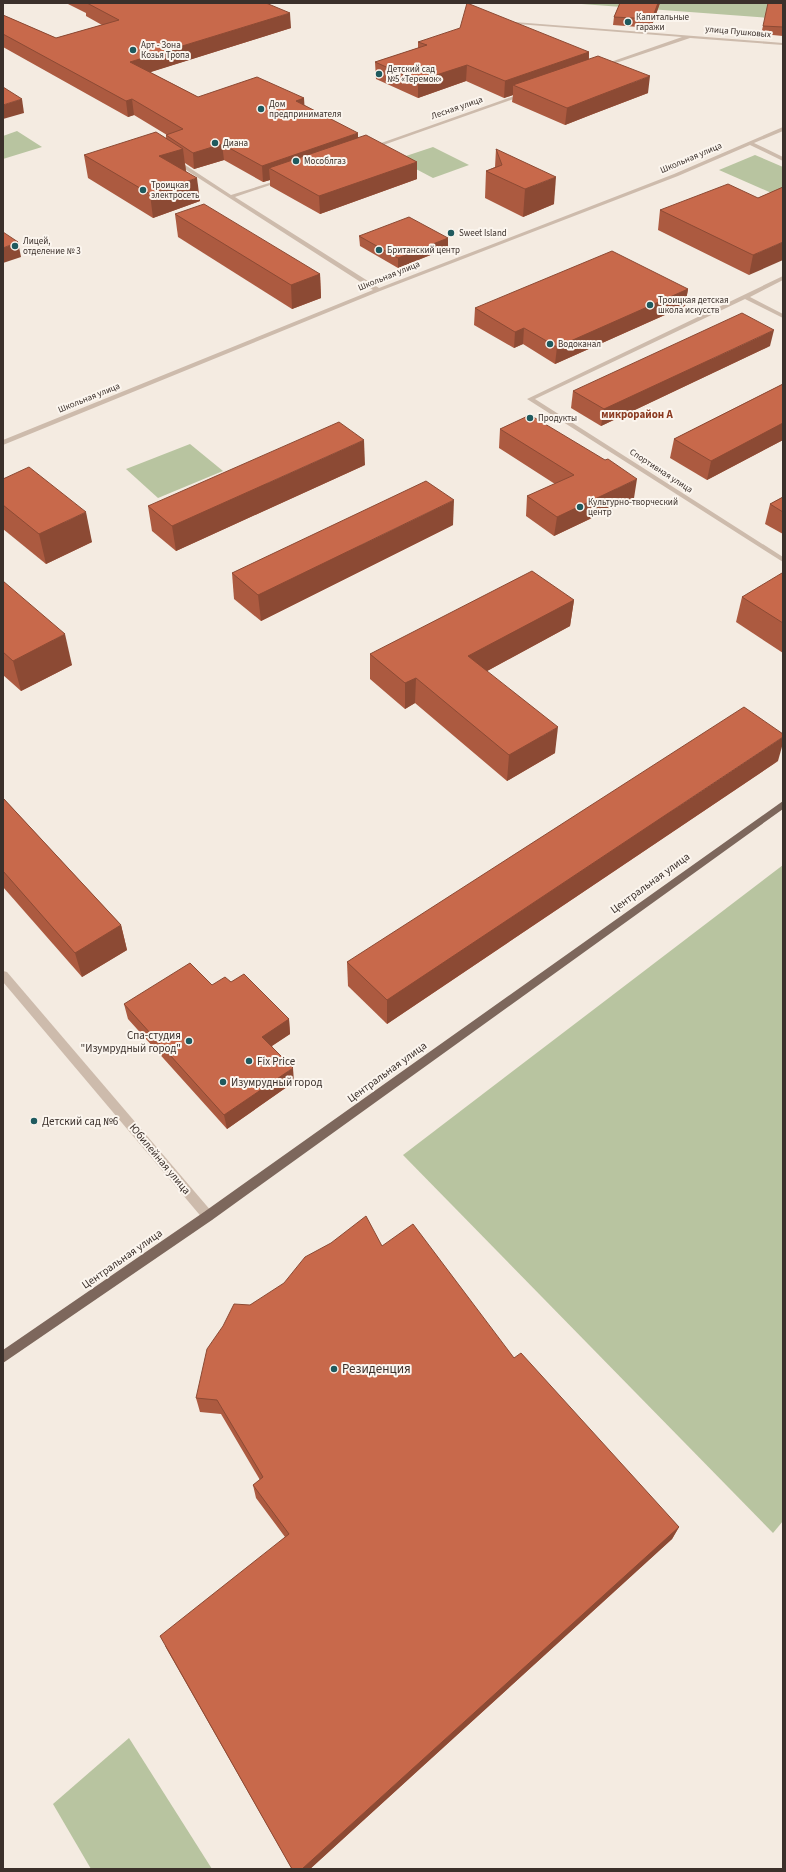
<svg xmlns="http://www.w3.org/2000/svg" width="786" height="1872" font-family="'Source Sans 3',sans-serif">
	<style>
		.green { fill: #b8c4a0 }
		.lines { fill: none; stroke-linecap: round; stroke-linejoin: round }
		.minor { fill: #cdbbac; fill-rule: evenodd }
		.major { fill: #7d675c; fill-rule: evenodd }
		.wall { fill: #ac5a40 }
		.shaded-wall { fill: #8c4a34 }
		.building { fill: #c8694b; stroke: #8c4a34 }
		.poi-dot { fill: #1f5a5e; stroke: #fbf5ee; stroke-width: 1.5 }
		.labels { text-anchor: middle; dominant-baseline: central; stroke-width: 4; stroke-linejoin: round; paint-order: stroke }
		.far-poi-label { font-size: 9px; fill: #3b302b; stroke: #fbf5ee; text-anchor: start }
		.far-street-label { font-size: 9px; fill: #3b302b; stroke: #fbf5ee }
		.far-quarter-label { font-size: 11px; font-weight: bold; fill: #8c3b22; stroke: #fbf5ee }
		.street-label { font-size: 11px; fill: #3b302b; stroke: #fbf5ee }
		.poi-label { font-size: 11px; fill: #3b302b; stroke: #fbf5ee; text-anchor: start }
		.near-poi-label { font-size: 13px; fill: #3b302b; stroke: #fbf5ee; text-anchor: start }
	</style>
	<rect width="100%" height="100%" fill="#f4ebe1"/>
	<g class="green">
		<path d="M568,3H783V19Z"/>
		<path d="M17,131L42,147L3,159V136Z"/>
		<path d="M433,147L469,165L433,178L397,159Z"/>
		<path d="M755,155L783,167V192L776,195L719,170Z"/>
		<path d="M190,444L223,471L158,498L126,469Z"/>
		<path d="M783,865V1521L773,1533L403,1155Z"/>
		<path d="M129,1738L212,1869H91L53,1804Z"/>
	</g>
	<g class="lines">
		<g class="minor">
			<path d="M502,21L783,43V45L690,38L604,67L602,65L682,37L504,23Z"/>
			<path d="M523,93L528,94L372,149L367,148Z"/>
			<path d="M783,127V131L754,143L783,157V161L750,145L678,176L380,291L3,445V440L373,290L172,161V159H176L231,195L285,178V180L235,197L379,288L674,174Z"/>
			<path d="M783,276V280L750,297L783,314V318L745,299L535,399L783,557V562L527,399Z"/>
			<path d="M3,971L7,972L212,1212L214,1216L212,1220L208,1221L204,1220L3,982Z"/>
		</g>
		<path class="major" d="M783,801V809L212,1220L3,1363V1350L204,1212Z"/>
	</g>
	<g class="wall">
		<path d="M66,3H266L291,28L150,72L198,97L304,98V105L358,138L417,162V179L320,214L270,186V180L263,182L224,160L194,169L185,163L186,171L200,201L153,218L88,178L84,155L166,138V135H167L134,115L128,117L3,47V15L56,38L102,25L86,16V13Z"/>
		<path d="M620,3H660L651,28L613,25L614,17Z"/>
		<path d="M783,3V36L761,34L763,26Z"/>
		<path d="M418,42L589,52V59L648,93L593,114L565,125L512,102L513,95L504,98L466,81L418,98L376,79L375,62L418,48Z"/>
		<path d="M496,149L554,204L523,217L485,198L486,171L495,167Z"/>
		<path d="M783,187L749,275L658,230L660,210L758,198Z"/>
		<path d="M175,214L320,274L321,298L292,309L178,237Z"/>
		<path d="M359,236L448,238V248L398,268L360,246Z"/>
		<path d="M688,289L685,306L555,364L523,344L514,348L474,325L475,308Z"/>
		<path d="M770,346L601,426L571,408L573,391Z"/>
		<path d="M783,384V440L707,480L670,458L674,439Z"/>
		<path d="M500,429L634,498L554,536L526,516L527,496L555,484L499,448Z"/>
		<path d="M365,465L176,551L152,531L148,506Z"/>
		<path d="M3,479L92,542L46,564L3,529Z"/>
		<path d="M783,497V534L765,524L770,504Z"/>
		<path d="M453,525L261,621L234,599L232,573Z"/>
		<path d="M783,574V653L736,622L742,597Z"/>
		<path d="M3,581L72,665L21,691L3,675Z"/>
		<path d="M574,600L570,626L487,671L555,753L507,781L415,703L405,709L370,679V654Z"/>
		<path d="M778,761L387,1024L348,986L347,962Z"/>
		<path d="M3,798L121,925L127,950L82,977L3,887Z"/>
		<path d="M231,982L289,1019L290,1034L272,1046L294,1082L227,1129L128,1019L124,1004Z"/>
		<path d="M382,1246L514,1358L679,1527L672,1539L310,1869H292L165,1646L285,1537L256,1498L253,1485L260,1480L221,1414L200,1412L196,1398L250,1305Z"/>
	</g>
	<g class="shaded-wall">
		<path d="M658,3H660L651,28L652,19Z"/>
		<path d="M290,13L291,28L132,78L130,62Z"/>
		<path d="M589,52L588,68L513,85V95L504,98L505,81Z"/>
		<path d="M467,65L466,81L418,98V81Z"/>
		<path d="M650,76L648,93L593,114L565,125L567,108Z"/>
		<path d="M304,98L305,114L296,101Z"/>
		<path d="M22,99L24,113L3,119V105Z"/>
		<path d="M132,99L134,115L128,117L126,101Z"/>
		<path d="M358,133V149L269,168L270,180L263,182L262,166Z"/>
		<path d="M222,144L224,160L194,169L193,153Z"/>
		<path d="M183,149L186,172L159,156Z"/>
		<path d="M417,162V179L320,214L319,196Z"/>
		<path d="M556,177L554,204L523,217L525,189Z"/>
		<path d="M197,178L200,201L153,218L150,194Z"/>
		<path d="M448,238V248L398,268V258Z"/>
		<path d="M18,242L21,257L3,263V248Z"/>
		<path d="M783,242V260L749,275L753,255Z"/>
		<path d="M320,274L321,298L292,309L291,285Z"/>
		<path d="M688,289L685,306L555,364L557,347Z"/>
		<path d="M524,328L523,344L514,348L515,332Z"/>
		<path d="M774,330L770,346L601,426L604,409Z"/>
		<path d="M783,423V440L707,480L711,461Z"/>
		<path d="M364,440L365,465L176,551L172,526Z"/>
		<path d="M637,479L634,498L554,536L557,517Z"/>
		<path d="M454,500L453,525L261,621L258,595Z"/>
		<path d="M86,512L92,542L46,564L39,534Z"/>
		<path d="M574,600L570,626L467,682L468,656Z"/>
		<path d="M65,634L72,665L21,691L13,661Z"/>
		<path d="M416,678L415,703L405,709V683Z"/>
		<path d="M558,727L555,753L507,781L509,755Z"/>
		<path d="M783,737V743L778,761L387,1024V1000Z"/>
		<path d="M121,925L127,950L82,977L75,953Z"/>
		<path d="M289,1019L290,1034L264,1051L262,1037Z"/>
		<path d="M293,1068L294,1082L227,1129L224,1115Z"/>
		<path d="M679,1527L672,1539L310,1869H302Z"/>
	</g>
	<g class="building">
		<path d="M87,3H266L290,13L130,62L198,97L257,77L304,98L296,101L358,133L262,166L222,144L193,153L166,135L183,129L132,99L126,101L3,34V15L56,38L119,20Z"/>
		<path d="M467,3L589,52L505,81L467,65L418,81L375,62L427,45L418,42L460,28Z"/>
		<path d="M620,3H658L652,19L614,17Z"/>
		<path d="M768,3H783V27L763,26Z"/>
		<path d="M598,56L650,76L595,97L567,108L513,85Z"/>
		<path d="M3,87L22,99L3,105Z"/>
		<path d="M156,132L183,149L159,156L197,178L150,194L84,155Z"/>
		<path d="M366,135L417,162L319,196L269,168Z"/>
		<path d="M496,149L556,177L525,189L486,171L502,165Z"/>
		<path d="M728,184L758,198L783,187V242L753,255L660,210Z"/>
		<path d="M204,204L320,274L291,285L175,214Z"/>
		<path d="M409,217L448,238L398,258L359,236Z"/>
		<path d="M3,232L18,242L3,248Z"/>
		<path d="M612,251L688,289L557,347L524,328L515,332L475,308Z"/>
		<path d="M742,313L774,330L604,409L573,391Z"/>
		<path d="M783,384V423L711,461L674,439Z"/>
		<path d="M530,415L605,460L608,459L637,479L557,517L527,496L574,475L500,429Z"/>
		<path d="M339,422L364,440L172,526L148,506Z"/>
		<path d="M29,467L86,512L39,534L3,505V479Z"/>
		<path d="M426,481L454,500L258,595L232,573Z"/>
		<path d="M783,497V512L770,504Z"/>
		<path d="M532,571L574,600L468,656L558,727L509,755L416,678L405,683L370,654Z"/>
		<path d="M782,573L783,574V623L742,597Z"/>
		<path d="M3,581L65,634L13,661L3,652Z"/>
		<path d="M744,707L783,734V737L387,1000L347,962Z"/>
		<path d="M3,798L121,925L75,953L3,871Z"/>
		<path d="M190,963L212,985L225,977L231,982L244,974L289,1019L262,1037L293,1068L224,1115L124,1004Z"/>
		<path d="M366,1216L382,1246L413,1224L514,1358L521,1353L679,1527L302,1869H292L160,1636L289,1534L253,1485L263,1477L217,1400L196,1398L207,1349L223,1326L234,1304L250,1305L284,1283L305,1257L331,1243Z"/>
	</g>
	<g class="poi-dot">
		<circle cx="628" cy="22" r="4"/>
		<circle cx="133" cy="50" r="4"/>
		<circle cx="379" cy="74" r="4"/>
		<circle cx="261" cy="109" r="4"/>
		<circle cx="215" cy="143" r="4"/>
		<circle cx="296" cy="161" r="4"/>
		<circle cx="143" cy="190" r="4"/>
		<circle cx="451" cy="233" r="4"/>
		<circle cx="15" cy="246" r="4"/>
		<circle cx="379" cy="250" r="4"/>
		<circle cx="650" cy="305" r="4"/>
		<circle cx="550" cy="344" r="4"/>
		<circle cx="530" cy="418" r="4"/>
		<circle cx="580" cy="507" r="4"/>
		<circle cx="189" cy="1041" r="4"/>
		<circle cx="249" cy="1061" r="4"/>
		<circle cx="223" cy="1082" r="4"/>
		<circle cx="34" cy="1121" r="4"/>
		<circle cx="334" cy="1369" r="4"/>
	</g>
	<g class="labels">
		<g class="far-poi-label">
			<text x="636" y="17">Капитальные<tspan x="636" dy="10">гаражи</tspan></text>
			<text x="141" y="45">Арт - Зона<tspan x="141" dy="10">Козья Тропа</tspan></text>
			<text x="387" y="69">Детский сад<tspan x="387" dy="10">№5 «Теремок»</tspan></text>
			<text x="269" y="104">Дом<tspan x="269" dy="10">предпринимателя</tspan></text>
			<text x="223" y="143">Диана</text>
			<text x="304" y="161">Мособлгаз</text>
			<text x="151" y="185">Троицкая<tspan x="151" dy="10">электросеть</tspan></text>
			<text x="459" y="233">Sweet Island</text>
			<text x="23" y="241">Лицей,<tspan x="23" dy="10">отделение № 3</tspan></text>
			<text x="387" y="250">Британский центр</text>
			<text x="658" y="300">Троицкая детская<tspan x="658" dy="10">школа искусств</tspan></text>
			<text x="558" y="344">Водоканал</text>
			<text x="538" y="418">Продукты</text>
			<text x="588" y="502">Культурно-творческий<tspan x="588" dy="10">центр</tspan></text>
		</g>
		<g class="far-street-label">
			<text transform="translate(738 32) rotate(5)">улица Пушковых</text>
			<text transform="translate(457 108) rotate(-19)">Лесная улица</text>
			<text transform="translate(691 158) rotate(-23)">Школьная улица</text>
			<text transform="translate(389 276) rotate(-22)">Школьная улица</text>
			<text transform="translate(89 398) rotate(-22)">Школьная улица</text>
			<text transform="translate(661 471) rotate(33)">Спортивная улица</text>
		</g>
		<g class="far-quarter-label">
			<text x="637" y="414">микрорайон А</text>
		</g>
		<g class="street-label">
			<text transform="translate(650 883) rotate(-36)">Центральная улица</text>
			<text transform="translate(387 1072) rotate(-36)">Центральная улица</text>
			<text transform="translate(160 1159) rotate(50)">Юбилейная улица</text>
			<text transform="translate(122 1259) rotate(-35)">Центральная улица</text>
		</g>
		<g class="poi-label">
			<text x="181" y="1035" text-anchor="end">Спа-студия<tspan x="181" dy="13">"Изумрудный город"</tspan></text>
			<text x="257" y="1061">Fix Price</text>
			<text x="231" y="1082">Изумрудный город</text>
			<text x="42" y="1121">Детский сад №6</text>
		</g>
		<g class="near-poi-label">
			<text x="342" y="1369">Резиденция</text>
		</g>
	</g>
	<rect width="786" height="1872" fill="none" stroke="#3b302b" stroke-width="8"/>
</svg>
